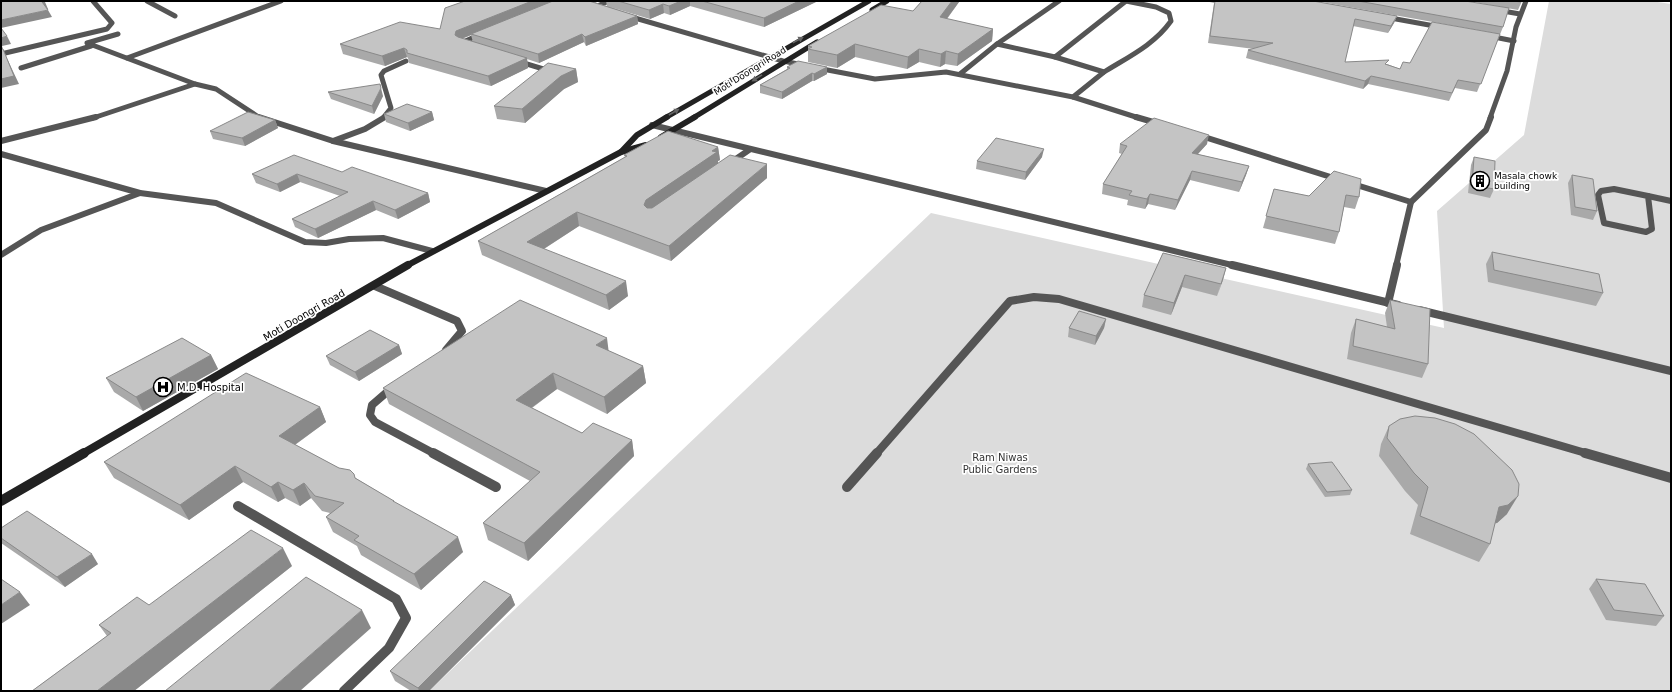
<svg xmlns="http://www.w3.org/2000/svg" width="1672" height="692" font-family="'DejaVu Sans',sans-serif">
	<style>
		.green { fill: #dcdcdc }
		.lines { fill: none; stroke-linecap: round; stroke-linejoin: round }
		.lane-far2 { stroke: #555; stroke-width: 6 }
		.lane-far1 { stroke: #555; stroke-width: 8 }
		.lane { stroke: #555; stroke-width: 10 }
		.street-far2 { stroke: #555; stroke-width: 5 }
		.street-far1 { stroke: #555; stroke-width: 6 }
		.street { stroke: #555; stroke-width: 8 }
		.secondary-far3 { stroke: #222; stroke-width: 5 }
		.secondary-far2 { stroke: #222; stroke-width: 6 }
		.secondary-far1 { stroke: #222; stroke-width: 8 }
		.secondary { stroke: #222; stroke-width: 10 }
		.wall { fill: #a9a9a9; fill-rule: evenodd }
		.shaded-wall { fill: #898989 }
		.building { fill: #c4c4c4; stroke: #898989 }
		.oneway { fill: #646464 }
		.labels { text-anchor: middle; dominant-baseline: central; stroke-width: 3.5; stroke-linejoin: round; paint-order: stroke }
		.far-street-label { font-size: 9px; fill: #000; stroke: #fff }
		.far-poi-label { font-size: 9px; fill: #000; stroke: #fff; text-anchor: start }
		.street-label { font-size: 10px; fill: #000; stroke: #fff }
		.poi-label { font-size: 10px; fill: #000; stroke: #fff; text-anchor: start }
		.park-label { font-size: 10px; fill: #333; stroke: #fff }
	</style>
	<rect width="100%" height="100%" fill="#fff"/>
	<path class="green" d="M1549,1H1651L1671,4V691H429L931,213L1444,328L1437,211L1524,135Z"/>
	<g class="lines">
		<g class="lane-far2">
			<path d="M730,163L749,150"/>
			<path d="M1614,189L1648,196L1652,229L1646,232L1604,223L1598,195L1601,191Z"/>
			<path d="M1648,196L1671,201"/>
		</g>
		<g class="lane-far1">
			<path d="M375,286L457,321L462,331L446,350"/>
			<path d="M394,386L372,405L370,415L375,422L435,454"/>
			<path d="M876,454L1010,301L1034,297L1059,299L1589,454"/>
		</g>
		<g class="lane">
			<path d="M433,453L496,487"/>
			<path d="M1585,453L1671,478"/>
			<path d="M847,487L877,453"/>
			<path d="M238,506L396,599L406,618L389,648L344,691"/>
		</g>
		<g class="street-far2">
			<path d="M147,1L175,16"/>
			<path d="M1059,1L997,44L1055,57L1126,1"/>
			<path d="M595,7L609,1"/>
			<path d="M1497,10L1520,14"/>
			<path d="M628,16L783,61L803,65"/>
			<path d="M1385,17L1440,27"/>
			<path d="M118,34L87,43L195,84L216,89L260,118"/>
			<path d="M1489,36L1514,41"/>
			<path d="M461,43L481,34"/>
			<path d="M1,54L107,29L112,23L93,1"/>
			<path d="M1055,57L1104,72L1073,97L1139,118"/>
			<path d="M127,58L281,1"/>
			<path d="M517,61L550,71"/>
			<path d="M21,68L91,46"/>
			<path d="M817,68L875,79L946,72L1073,97"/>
			<path d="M1104,72C1128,57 1154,45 1171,21L1169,13L1156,7L1126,1"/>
			<path d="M960,74L997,44"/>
			<path d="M93,118L195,84"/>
			<path d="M383,118L391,108L381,75L384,71L406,61"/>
			<path d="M1490,118L1507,71L1516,27L1526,1"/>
		</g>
		<g class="street-far1">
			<path d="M259,117L333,141L546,191"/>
			<path d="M1136,117L1160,124"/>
			<path d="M652,125L1236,266"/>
			<path d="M1198,135L1337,179"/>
			<path d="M1,141L96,117"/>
			<path d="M333,141L365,129L385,117"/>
			<path d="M1,154L140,193L216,203L305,242L326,243L349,239L383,238L432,251"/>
			<path d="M1350,183L1411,202"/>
			<path d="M1,255L41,230L140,193"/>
			<path d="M1396,266L1411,202L1486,130L1491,117"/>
		</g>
		<g class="street">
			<path d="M1232,265L1398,305"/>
			<path d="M1388,303L1397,265"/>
			<path d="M1419,310L1671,371"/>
		</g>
		<g class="secondary-far3">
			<path d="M872,10L887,1"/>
			<path d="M665,118L869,1"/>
			<path d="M693,118L817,42"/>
		</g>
		<g class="secondary-far2">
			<path d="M661,137L695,117"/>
			<path d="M621,152L637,135L667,117"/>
			<path d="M406,266L621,152L646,145"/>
		</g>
		<path class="secondary-far1" d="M82,454L408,265"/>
		<path class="secondary" d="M1,501L84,453"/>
	</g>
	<g class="wall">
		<path d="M465,1H599L595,3L607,6L606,1H818L764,27L690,6L670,15L664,13L650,19L610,7L637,16L638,24L586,46L584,42L539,63L527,59L528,68L491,86L409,63L408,58L407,57L385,66L343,54L340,44L440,29ZM471,35L473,42L462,39Z"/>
		<path d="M922,1H959V2L947,19L993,29L992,41L957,66L945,64L940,67L919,62L907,69L855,57L837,68L808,62V46L913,11Z"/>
		<path d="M1205,1H1313L1397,16L1394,23L1388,33L1353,26L1345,62L1387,64L1400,69L1410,63L1494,33L1316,1H1465L1503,27L1477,92L1455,88L1449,101L1368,84L1363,89L1246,58L1248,50L1254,49L1208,43L1214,3Z"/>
		<path d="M1468,1H1522L1518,10Z"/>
		<path d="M787,67H827V74L814,81H812L782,99L760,93V85L787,69Z"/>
		<path d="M576,69L578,82L564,89L525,123L497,119L494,106Z"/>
		<path d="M328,92L383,96L374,114L331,99Z"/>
		<path d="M432,112L434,120L410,131L386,122L384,114Z"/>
		<path d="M275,120L278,128L245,146L213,139L210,131Z"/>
		<path d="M1120,144H1207L1197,154L1249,166L1246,175L1239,192L1190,180L1175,210L1148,204L1145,209L1127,205L1128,200L1102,194L1103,184L1122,154L1119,153Z"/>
		<path d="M718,147L720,160L718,161V163L767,178L671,261L579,226L544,249L628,296L609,310L482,255L478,241L625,157L624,155Z"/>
		<path d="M1042,157L1025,180L976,169L977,161Z"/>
		<path d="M1474,157L1494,189L1490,198L1468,193L1471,165Z"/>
		<path d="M1334,171L1359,197L1355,209L1344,207L1339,232L1335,244L1263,228L1274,189L1309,196Z"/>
		<path d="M342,172L428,193L430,202L398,219L376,210L318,238L295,227L292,219L340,196L300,182L280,192L256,183L252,174Z"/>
		<path d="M1572,175L1597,211L1593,220L1571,215L1568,183Z"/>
		<path d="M1492,252L1603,293L1596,306L1488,282L1486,264Z"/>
		<path d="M1163,253L1226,268L1217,296L1182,287L1171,315L1142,307L1144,295Z"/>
		<path d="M1390,300L1428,364L1422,378L1347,359L1351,333L1356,319L1387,327L1385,313Z"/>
		<path d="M1106,319L1104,328L1095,345L1068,337L1069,328Z"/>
		<path d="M399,345L402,354L359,381L330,365L326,356Z"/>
		<path d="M609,351L643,366L646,383L607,414L557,389L532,408L582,433L632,440L634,456L528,561L488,540L483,523L530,481L389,404L383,388Z"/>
		<path d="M211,355L218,369L143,411L114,392L106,378Z"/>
		<path d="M320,407L326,422L295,445L339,468L395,502L463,552L421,590L361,555L357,546L333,532L326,517L330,513L322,511L311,498L300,506L285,498L278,502L243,482L189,520L114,478L104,462Z"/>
		<path d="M1389,426L1507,514L1497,523H1495L1490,544L1479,562L1410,534L1418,505L1405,491L1379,456L1381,444Z"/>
		<path d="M1308,464L1352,490L1350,495L1325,497L1306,469Z"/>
		<path d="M1,528L98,564L65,587L1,543Z"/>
		<path d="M292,566L134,691H32L107,636L99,625L149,605Z"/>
		<path d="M1596,579L1664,616L1656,626L1606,620L1589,589Z"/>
		<path d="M511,595L515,605L429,691H411L395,681L390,671Z"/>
	</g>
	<g class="shaded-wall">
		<path d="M532,1H555L471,34V35L458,40L455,35L456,31Z"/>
		<path d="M594,1H599L594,3Z"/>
		<path d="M681,1H690V6L670,15L669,6Z"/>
		<path d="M799,1H818L764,27V18Z"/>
		<path d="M952,1H959V2L939,29L940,17Z"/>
		<path d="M42,2H45L48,9H46Z"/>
		<path d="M663,4L664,13L650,19L649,10Z"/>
		<path d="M48,10L52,17L1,28V20Z"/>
		<path d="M637,16L638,24L586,46L585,37Z"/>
		<path d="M1397,16L1394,23L1388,33L1391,26Z"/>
		<path d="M993,29L992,41L957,66L958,54Z"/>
		<path d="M582,34L584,42L539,63L538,54Z"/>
		<path d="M7,36L11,44L2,46L3,49V50L19,84L1,88V38Z"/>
		<path d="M855,44V57L837,68V55Z"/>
		<path d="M404,48L407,57L385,66L382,56Z"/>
		<path d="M919,49V62L907,69L908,57Z"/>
		<path d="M946,51L945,64L940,67L941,54Z"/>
		<path d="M527,58L528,68L491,86L488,76Z"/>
		<path d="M827,67V74L814,81V74Z"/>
		<path d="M576,69L578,82L564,89L525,123L522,109L561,76Z"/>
		<path d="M812,73V81L782,99V92Z"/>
		<path d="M1371,76L1368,84L1363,89L1365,81Z"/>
		<path d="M381,88L383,96L374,114L372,106Z"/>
		<path d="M432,112L434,120L410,131L408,123Z"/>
		<path d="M275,120L278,128L245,146L242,138Z"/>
		<path d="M1209,135L1207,144L1190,163L1192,153Z"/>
		<path d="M718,147L720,160L718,161V165L648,214L644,205L646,200L712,151Z"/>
		<path d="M1044,149L1042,157L1025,180L1026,172Z"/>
		<path d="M767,164V178L671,261L669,246Z"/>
		<path d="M1249,166L1246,175L1239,192L1242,182Z"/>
		<path d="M1192,171L1190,180L1175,210L1178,200Z"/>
		<path d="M297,174L300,182L280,192L277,184Z"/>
		<path d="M428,193L430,202L398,219L395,210Z"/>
		<path d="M1150,194L1148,204L1145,209L1147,199Z"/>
		<path d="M373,201L376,210L318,238L315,229Z"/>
		<path d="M577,212L579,226L531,257L527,242Z"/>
		<path d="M1226,268L1223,280L1217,296L1221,284Z"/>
		<path d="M1185,275L1182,287L1171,315L1174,303Z"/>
		<path d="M626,281L628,296L609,310L606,295Z"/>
		<path d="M1106,319L1104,328L1095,345L1096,336Z"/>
		<path d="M607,338L609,354L596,345Z"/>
		<path d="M399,345L402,354L359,381L355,372Z"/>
		<path d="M211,355L218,369L143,411L136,397Z"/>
		<path d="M643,366L646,383L607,414L604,397Z"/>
		<path d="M553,373L557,389L520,416L516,400Z"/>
		<path d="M320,407L326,422L286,451L279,436Z"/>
		<path d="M632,440L634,456L528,561L524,543Z"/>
		<path d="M235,466L243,482L189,520L180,505Z"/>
		<path d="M278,482L285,498L278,502L271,487Z"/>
		<path d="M304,483L311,498L300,506L293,490Z"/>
		<path d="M1518,496L1507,514L1497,523L1488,525L1499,507Z"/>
		<path d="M458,537L463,552L421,590L414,574Z"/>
		<path d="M283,548L292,566L134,691H97Z"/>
		<path d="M92,554L98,564L65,587L57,577Z"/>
		<path d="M20,592L30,605L1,624V605Z"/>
		<path d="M511,595L515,605L429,691H419L418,688Z"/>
		<path d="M362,610L371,628L300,691H269Z"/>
	</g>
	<g class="building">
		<path d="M1,1H44L45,2H42L48,10L1,20Z"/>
		<path d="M465,1H532L456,31L455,35L458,37L527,58L488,76L407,53V50L404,48L382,56L340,44L400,22L440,29L445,8Z"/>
		<path d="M553,1H589L637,16L585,37L582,34L538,54L471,34Z"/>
		<path d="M618,1H681L669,6L663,4L649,10Z"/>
		<path d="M702,1H799L764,18Z"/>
		<path d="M922,1H952L940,17L993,29L958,54L946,51L941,54L919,49L908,57L855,44L837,55L808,49L812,47L808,46L881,5L913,11Z"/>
		<path d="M1215,1H1313L1397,16L1391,26L1355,19L1345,62L1389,60L1385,64L1400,69L1403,62L1410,63L1432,22L1500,34L1481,84L1458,80L1452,93L1371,76L1365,81L1248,50L1273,43L1210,36Z"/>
		<path d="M1358,1H1465L1509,8L1503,27Z"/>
		<path d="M1513,1H1522L1521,2Z"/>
		<path d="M1,28L7,36L1,38Z"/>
		<path d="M1,49H3L14,76L1,79Z"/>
		<path d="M798,61L827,67L814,74L812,73L782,92L760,85L790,68L787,67Z"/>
		<path d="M548,63L576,69L561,76L522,109L494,106Z"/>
		<path d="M380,84L381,88L372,106L328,92Z"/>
		<path d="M407,104L432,112L408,123L384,114Z"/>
		<path d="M248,112L275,120L242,138L210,131Z"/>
		<path d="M1154,118L1209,135L1192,153L1249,166L1242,182L1192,171L1178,200L1150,194L1147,199L1129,195L1132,191L1103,184L1127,146L1120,144Z"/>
		<path d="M668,131L718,147L712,151L717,152L646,200L644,205L647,208H652L730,155L767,164L669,246L577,212L527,242L626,281L606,295L478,241L627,156L624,155Z"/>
		<path d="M996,138L1044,149L1026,172L977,161Z"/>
		<path d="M294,155L342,172L352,167L428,193L395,210L373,201L315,229L292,219L348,192L297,174L277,184L252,174Z"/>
		<path d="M1474,157L1495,161L1494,189L1472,185Z"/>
		<path d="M1334,171L1361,179L1359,197L1346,195L1339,232L1266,216L1274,189L1309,196Z"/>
		<path d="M1572,175L1593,179L1597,211L1575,207Z"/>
		<path d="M1492,252L1599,274L1603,293L1494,270Z"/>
		<path d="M1163,253L1226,268L1221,284L1185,275L1174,303L1144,295Z"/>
		<path d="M520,300L607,338L596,345L643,366L604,397L553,373L516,400L582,433L593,423L632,440L524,543L483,523L540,472L383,388Z"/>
		<path d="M1390,300L1430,309L1428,364L1353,346L1356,319L1395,329Z"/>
		<path d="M1079,311L1106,319L1096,336L1069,328Z"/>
		<path d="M370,330L399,345L355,372L326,356Z"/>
		<path d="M182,338L211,355L136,397L106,378Z"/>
		<path d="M246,373L320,407L279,436L339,468L350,470L354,474L355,478L394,501H393L458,537L414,574L354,540L359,536L326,517L344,503L315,496L304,483L293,490L278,482L271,487L235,466L180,505L104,462Z"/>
		<path d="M1415,416L1435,418L1455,424L1474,434L1512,470L1519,484L1518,496L1508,505L1499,507L1490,544L1420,516L1428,487L1414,473L1387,438L1389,426L1400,419Z"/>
		<path d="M1332,462L1352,490L1327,492L1308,464Z"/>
		<path d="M27,511L92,554L57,577L1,538V528Z"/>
		<path d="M251,530L283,548L97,691H32L111,633L99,625L137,597L149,605Z"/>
		<path d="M306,577L362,610L269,691H165Z"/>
		<path d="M1,579L20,592L1,605Z"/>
		<path d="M1596,579L1645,584L1664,616L1614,610Z"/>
		<path d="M484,581L511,595L418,688L390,671Z"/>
	</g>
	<defs><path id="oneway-solid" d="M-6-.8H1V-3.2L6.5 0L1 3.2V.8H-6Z"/></defs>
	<g class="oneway">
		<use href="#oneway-solid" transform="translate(798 40) rotate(-28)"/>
		<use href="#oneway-solid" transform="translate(757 78) rotate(148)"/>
		<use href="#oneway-solid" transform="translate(674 112) rotate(-30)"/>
	</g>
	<defs>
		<symbol id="building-ring" viewBox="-11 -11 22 22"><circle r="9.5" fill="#fff" stroke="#000" stroke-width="1.5"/><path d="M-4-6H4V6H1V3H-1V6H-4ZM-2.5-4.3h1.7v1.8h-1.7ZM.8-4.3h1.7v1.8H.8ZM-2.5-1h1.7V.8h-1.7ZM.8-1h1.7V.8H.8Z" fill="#000"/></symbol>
		<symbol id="hospital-ring" viewBox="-11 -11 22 22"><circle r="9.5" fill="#fff" stroke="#000" stroke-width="1.5"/><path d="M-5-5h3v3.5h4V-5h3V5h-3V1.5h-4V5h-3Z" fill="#000"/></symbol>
	</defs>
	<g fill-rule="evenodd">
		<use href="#building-ring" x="1469" y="170" width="22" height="22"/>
		<use href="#hospital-ring" x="152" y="376" width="22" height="22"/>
	</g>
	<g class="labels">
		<g class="far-street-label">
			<text transform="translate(750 71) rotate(-32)">Moti Doongri Road</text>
		</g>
		<g class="far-poi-label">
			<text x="1494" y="176">Masala chowk<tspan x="1494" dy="10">building</tspan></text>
		</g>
		<g class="street-label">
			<text transform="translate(304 315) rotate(-30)">Moti Doongri Road</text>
		</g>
		<g class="poi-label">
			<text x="177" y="387">M.D. Hospital</text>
		</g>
		<g class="park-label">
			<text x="1000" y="457">Ram Niwas<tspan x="1000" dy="12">Public Gardens</tspan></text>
		</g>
	</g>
	<rect width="1672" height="692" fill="none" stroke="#000000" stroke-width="4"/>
</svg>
